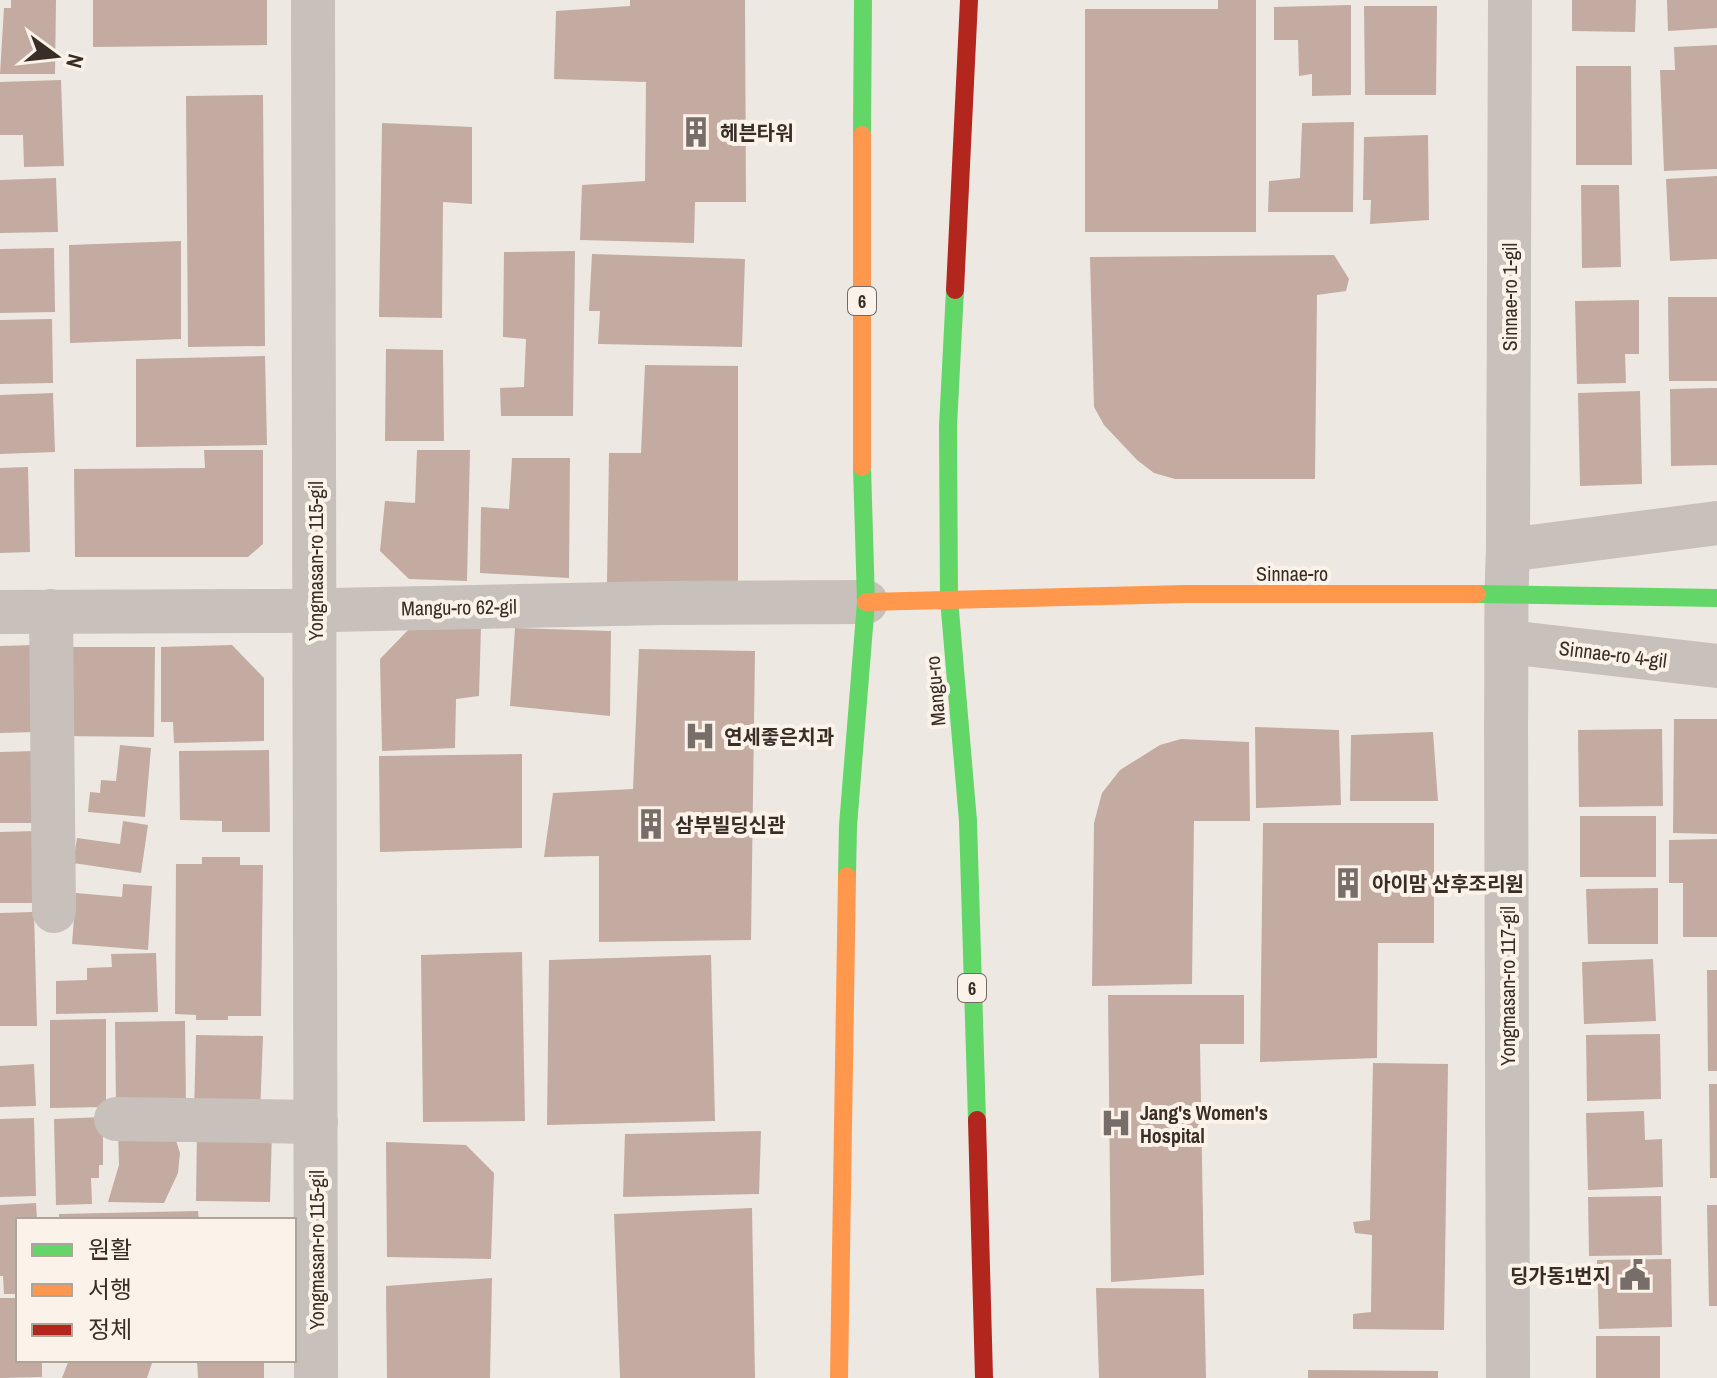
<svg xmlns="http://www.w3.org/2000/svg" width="1717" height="1378" font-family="'Archivo Narrow','Noto Sans KR',sans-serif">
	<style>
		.building { fill: #c3aba2 }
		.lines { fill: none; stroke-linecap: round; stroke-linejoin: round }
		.street { stroke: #c8c0ba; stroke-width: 44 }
		.fast { stroke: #63d668; stroke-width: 18 }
		.slow { stroke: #ff974d; stroke-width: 18 }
		.jam { stroke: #b3261e; stroke-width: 18 }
		.labels { text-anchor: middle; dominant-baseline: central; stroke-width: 8; stroke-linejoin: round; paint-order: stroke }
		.shield { fill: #fbf3e9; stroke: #736862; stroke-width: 2 }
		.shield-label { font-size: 18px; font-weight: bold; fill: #392d28 }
		.poi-label { font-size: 20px; font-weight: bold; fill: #392d28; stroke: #fbf3e9; text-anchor: start }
		.street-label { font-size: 20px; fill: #392d28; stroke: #fbf3e9 }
	</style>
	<rect width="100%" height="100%" fill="#eee8e2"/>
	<g class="building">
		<path d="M11,0H56L55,74H0L4,8H11Z"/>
		<path d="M93,0H267V45L93,47Z"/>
		<path d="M630,0H745L746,202H695L694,243L580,240L582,185L645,181L646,82L554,79L556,11L630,6Z"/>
		<path d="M1218,0H1256V232H1085V9H1218Z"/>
		<path d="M1572,0H1636L1635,32L1572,31Z"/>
		<path d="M1667,0H1717V28L1668,31Z"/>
		<path d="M1351,5V95L1312,96V74L1299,76L1298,40H1274V7Z"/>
		<path d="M1364,6H1437L1436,95H1365Z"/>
		<path d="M1717,45V169L1664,171L1660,70H1675L1674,47Z"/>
		<path d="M1576,66H1631L1632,165H1576Z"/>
		<path d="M61,80L64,166L24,167L23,135H0V82Z"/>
		<path d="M263,95L265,346L188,347L186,96Z"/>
		<path d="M1354,122L1353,212H1268L1269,181L1300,178L1302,123Z"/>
		<path d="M382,123L472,127V204L443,202L442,318L379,317Z"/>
		<path d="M1428,135L1429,220L1370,224L1371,200H1363L1364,137Z"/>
		<path d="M1717,176V259L1670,261L1666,179Z"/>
		<path d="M56,178L58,232L0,233V180Z"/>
		<path d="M1581,185H1619L1621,267L1582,268Z"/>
		<path d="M181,241V339L70,343L69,245Z"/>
		<path d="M54,248L55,312L0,313V249Z"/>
		<path d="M575,251L573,416H501L500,388L524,387L526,339L503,337L504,252Z"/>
		<path d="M592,254L745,259L742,347L598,344L600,311H589Z"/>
		<path d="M1334,255L1349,279L1346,291L1317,295L1315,479H1175L1154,473L1137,460L1104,425L1094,407L1090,257Z"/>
		<path d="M1668,297H1717V381H1669Z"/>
		<path d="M1639,300V354H1625L1626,383L1577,384L1575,301Z"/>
		<path d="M52,319L53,383L0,384V320Z"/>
		<path d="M386,349L443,350L444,441H385Z"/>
		<path d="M265,356L267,445L136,447V359Z"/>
		<path d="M645,365L738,366V582L607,583L609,453H641Z"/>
		<path d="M1717,388V465L1671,466L1670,389Z"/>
		<path d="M1640,391L1642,484L1580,486L1578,393Z"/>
		<path d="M53,393L55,452L0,454V395Z"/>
		<path d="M204,450H263V544L248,557H75L74,469L205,468Z"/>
		<path d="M417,450H470L467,581L409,579L380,551L385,501L415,503Z"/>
		<path d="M512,458H570L569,578L480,573L481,507L509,509Z"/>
		<path d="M28,467L30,552L0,553V468Z"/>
		<path d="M481,627L479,696L456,699L455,748L382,751L380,659L409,629Z"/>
		<path d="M515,628L611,631L610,716L510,706Z"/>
		<path d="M34,645L36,732L0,733V646Z"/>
		<path d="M232,645L264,678V741L174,743L173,722H161V647Z"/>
		<path d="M61,647H155L154,737L60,736Z"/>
		<path d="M639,649L755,651L751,940L599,942V856L544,857L553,793L633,789Z"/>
		<path d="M1674,719H1717V834L1673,833Z"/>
		<path d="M1255,727L1339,730L1341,805L1256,808Z"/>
		<path d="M1662,729L1663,806L1579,807L1578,730Z"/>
		<path d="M1433,732L1438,801H1350L1351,735Z"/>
		<path d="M1181,739L1249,742L1250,821H1194L1192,984L1092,986L1094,823L1102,793L1120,770L1160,745Z"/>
		<path d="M120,745L151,748L145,817L88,812L90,792L100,793L101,780L116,781Z"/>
		<path d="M269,750L270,832H222V821L180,820L179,751Z"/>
		<path d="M36,751L37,823H0V752Z"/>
		<path d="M522,754V848L380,852L379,756Z"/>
		<rect x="1580" y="816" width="76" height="61"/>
		<path d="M123,821L148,825L141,873L73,863L77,838L120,844Z"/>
		<path d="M1263,823H1434V943H1378L1377,1058L1260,1062Z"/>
		<path d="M37,831L38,903H0V832Z"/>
		<path d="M1717,839V937H1683V883H1669V840Z"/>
		<path d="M202,857H240V865H263L261,1016H228V1020H196V1015L175,1014L176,864H202Z"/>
		<path d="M123,884L152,886L148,950L72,944L76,893L122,897Z"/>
		<path d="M1658,888V944H1588L1586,889Z"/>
		<path d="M34,912L37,1026H0V913Z"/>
		<path d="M522,952L525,1121L423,1122L421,955Z"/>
		<path d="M156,953L158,1012L56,1014V981L87,980V968L112,967L111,954Z"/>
		<path d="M711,955L715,1121L547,1125L549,960Z"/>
		<path d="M1653,959L1656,1021L1584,1024L1582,962Z"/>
		<path d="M1707,970H1717V1071H1708Z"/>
		<path d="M1108,995H1244V1044H1200L1204,1275L1111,1282Z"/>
		<path d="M106,1019V1107L50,1108V1020Z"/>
		<path d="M185,1021L186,1105L116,1106L115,1022Z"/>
		<path d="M1660,1034L1661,1099L1587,1101L1586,1035Z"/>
		<path d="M196,1035L263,1036L260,1115H194Z"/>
		<path d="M1373,1063L1448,1064L1444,1330L1353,1329V1314L1371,1312L1372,1235L1355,1233L1353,1222L1370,1220Z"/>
		<path d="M34,1064L36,1106L0,1107V1066Z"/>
		<path d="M1709,1084H1717V1178H1710Z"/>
		<path d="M1644,1111L1645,1140L1662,1139L1663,1187L1588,1190L1586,1113Z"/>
		<path d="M103,1117V1165H99V1178H91L92,1204L56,1205L54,1119Z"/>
		<path d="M34,1118L36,1196L0,1197V1119Z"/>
		<path d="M172,1128L180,1153L178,1173L164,1203L108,1202L119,1165L118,1130Z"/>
		<path d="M197,1128L272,1130L270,1202L196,1201Z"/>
		<path d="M761,1131L759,1194L623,1197L625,1134Z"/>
		<path d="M386,1142L466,1145L494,1173L491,1259L387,1257Z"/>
		<path d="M1661,1196L1662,1255L1589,1256L1588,1197Z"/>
		<path d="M36,1203L37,1220H18V1294H4L3,1276H0V1205Z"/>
		<path d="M1707,1205H1717V1306H1709Z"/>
		<path d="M752,1208L755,1378H620L614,1214Z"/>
		<path d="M198,1211L199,1220H59V1214Z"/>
		<path d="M1671,1259L1672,1327L1599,1329L1597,1260Z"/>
		<path d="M492,1278L490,1378H387L386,1286Z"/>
		<path d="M1096,1288L1204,1289L1206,1378H1099Z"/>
		<path d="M0,1298H18V1360H42V1377L0,1378Z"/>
		<rect x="1596" y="1336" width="64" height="42"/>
		<path d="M69,1360H153L147,1378H62Z"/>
		<path d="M197,1360H264V1378H198Z"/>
		<path d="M1308,1370L1438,1371V1378H1308Z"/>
	</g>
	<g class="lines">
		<g class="street">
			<path d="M313,0L316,1378"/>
			<path d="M1508,550L1717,523"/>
			<path d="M51,611L54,911"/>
			<path d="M0,612L283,611L663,603L866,602"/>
			<path d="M1508,642L1717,666"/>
			<path d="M116,1119L316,1122"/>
			<path d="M1508,1378L1506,724C1507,666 1505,608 1508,550L1510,0"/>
		</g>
		<g class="fast">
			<path d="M862,135L863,0"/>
			<path d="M955,290L948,426L949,599L968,821L977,1120"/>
			<path d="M1477,594L1717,598"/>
			<path d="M847,876L848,826L866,602L862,467"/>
		</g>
		<g class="slow">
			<path d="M862,467V135"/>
			<path d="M866,602L1185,594H1477"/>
			<path d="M839,1378L847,876"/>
		</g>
		<g class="jam">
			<path d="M955,290L969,0"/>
			<path d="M977,1120L984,1378"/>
		</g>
	</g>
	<defs>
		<symbol id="building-bare" viewBox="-9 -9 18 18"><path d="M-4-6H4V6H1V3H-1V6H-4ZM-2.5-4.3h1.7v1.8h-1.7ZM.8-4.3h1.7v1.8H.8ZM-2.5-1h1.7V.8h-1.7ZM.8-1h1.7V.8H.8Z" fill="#786e69" stroke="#fbf3e9" stroke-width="2.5" paint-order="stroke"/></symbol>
		<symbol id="hospital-bare" viewBox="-9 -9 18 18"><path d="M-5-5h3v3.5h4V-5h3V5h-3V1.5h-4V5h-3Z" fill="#786e69" stroke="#fbf3e9" stroke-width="2.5" paint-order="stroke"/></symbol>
		<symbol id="civic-bare" viewBox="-9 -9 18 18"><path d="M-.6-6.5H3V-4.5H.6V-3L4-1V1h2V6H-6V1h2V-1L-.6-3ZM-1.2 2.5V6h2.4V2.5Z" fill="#786e69" stroke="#fbf3e9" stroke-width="2.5" paint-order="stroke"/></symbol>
	</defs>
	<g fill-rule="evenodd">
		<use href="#building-bare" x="674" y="110" width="44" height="44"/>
		<use href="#hospital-bare" x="678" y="714" width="44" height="44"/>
		<use href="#building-bare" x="629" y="802" width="44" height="44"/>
		<use href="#building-bare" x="1326" y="861" width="44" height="44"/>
		<use href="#hospital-bare" x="1094" y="1101" width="44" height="44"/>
		<use href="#civic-bare" x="1613" y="1253" width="44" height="44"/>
	</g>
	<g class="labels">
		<g class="shield">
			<rect x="848" y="287" width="28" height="28" rx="6"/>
			<rect x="958" y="974" width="28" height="28" rx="6"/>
		</g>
		<g class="shield-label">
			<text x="862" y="301">6</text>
			<text x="972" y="988">6</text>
		</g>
		<g class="poi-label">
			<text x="720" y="132">헤븐타워</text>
			<text x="724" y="736">연세좋은치과</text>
			<text x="675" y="824">삼부빌딩신관</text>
			<text x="1372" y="883">아이맘 산후조리원</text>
			<text x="1140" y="1112">Jang's Women's<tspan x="1140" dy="23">Hospital</tspan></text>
			<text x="1611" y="1275" text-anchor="end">딩가동1번지</text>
		</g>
		<g class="street-label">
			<text transform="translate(1509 297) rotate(-90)">Sinnae-ro 1-gil</text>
			<text transform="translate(315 561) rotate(-90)">Yongmasan-ro 115-gil</text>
			<text x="1292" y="573">Sinnae-ro</text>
			<text transform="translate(459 607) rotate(-1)">Mangu-ro 62-gil</text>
			<text transform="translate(1613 654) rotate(7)">Sinnae-ro 4-gil</text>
			<text transform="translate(935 691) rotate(-95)">Mangu-ro</text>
			<text transform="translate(1507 986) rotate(-90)">Yongmasan-ro 117-gil</text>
			<text transform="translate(316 1250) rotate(-90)">Yongmasan-ro 115-gil</text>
		</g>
	</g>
	<rect x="16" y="1218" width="280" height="144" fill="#fbf3e9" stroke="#ada49c" stroke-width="2"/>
	<rect x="32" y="1244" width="40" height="12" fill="#63d668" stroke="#ada49c" stroke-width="2"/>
	<text x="88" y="1258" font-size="24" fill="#392d28">원활</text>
	<rect x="32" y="1284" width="40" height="12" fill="#ff974d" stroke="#ada49c" stroke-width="2"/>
	<text x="88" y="1298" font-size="24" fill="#392d28">서행</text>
	<rect x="32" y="1324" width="40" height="12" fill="#b3261e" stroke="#ada49c" stroke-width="2"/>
	<text x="88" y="1338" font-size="24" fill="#392d28">정체</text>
	<g transform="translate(56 56) rotate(105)" stroke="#fbf3e9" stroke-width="6" paint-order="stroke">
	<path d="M0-6L14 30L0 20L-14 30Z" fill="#392d28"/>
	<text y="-12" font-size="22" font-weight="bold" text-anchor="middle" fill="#392d28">N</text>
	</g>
</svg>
